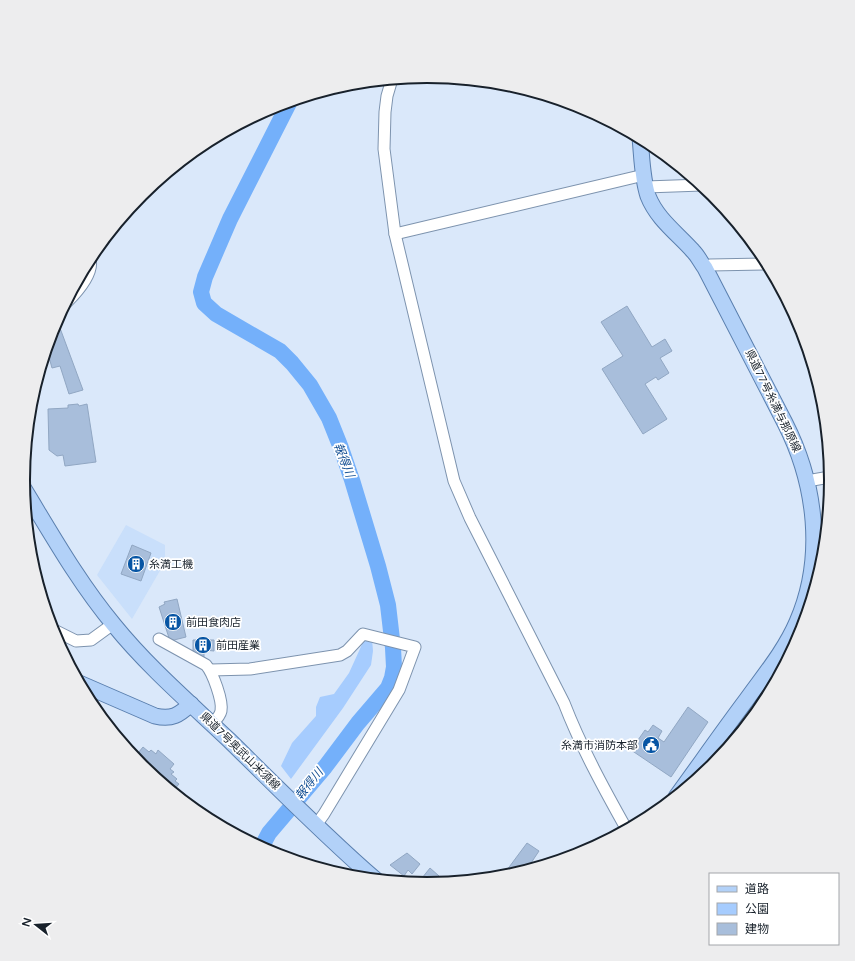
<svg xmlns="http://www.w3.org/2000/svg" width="855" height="961" font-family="'Varela Round','Noto Sans JP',sans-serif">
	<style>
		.built { fill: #c9dffb }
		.green { fill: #a6ccfe }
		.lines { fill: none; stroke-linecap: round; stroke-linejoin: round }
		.river { stroke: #74b0fa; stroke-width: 16 }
		.building { fill: #a8bedb; stroke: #91a7c3 }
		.minor-casing { stroke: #7d93ae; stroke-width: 13 }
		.major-casing { stroke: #5a7fae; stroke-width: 17 }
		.path { stroke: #75818e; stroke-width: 1.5; stroke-dasharray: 3 3; stroke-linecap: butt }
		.minor { stroke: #fff; stroke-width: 11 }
		.major { stroke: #b2d1f8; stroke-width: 15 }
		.labels { text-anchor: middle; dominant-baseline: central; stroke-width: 3.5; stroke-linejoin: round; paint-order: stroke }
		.street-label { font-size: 11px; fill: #18212b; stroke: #fff }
		.poi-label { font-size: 11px; fill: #18212b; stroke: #fff; text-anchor: start }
		.water-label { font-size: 12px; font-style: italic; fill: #165194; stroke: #fff }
		.rim { fill: none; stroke: #18212b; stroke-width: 2 }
	</style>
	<rect width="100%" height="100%" fill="#dae8fa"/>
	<path class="built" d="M126,525L165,545V562L132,619L97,575Z"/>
	<path class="green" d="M372,639L373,651L371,665L343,708L291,779L281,766L292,743L316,716V707L320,697L334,694L349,673L364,640Z"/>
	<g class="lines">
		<path class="river" d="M261,848L269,833L325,767L358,723L388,688L392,678L394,667L393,648L388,605L378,566L352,480L341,448L329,418L310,385L292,363L280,351L216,314L204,303L201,292L205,277L230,219L290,101"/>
	</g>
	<g class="building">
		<path d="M627,306L652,347L665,339L672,351L660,358L669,373L658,380L656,377L645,384L667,419L643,434L602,369L623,356L601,322Z"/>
		<path d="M57,320L83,390L69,394L60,366L52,368L47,350L54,325Z"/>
		<path d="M78,404L79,406L87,404L96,462L65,466L63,455L57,456L49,450L48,409L68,408V405Z"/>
		<path d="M132,545L151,553L141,581L121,574Z"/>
		<path d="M177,599L186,637L170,641L159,607L165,604L164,602Z"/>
		<path d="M193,640H214V651L204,650V657L193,656Z"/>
		<path d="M688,707L708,722L671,777L631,750L645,730L648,732L653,725L662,731L658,738L664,742Z"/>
		<path d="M143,747L149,752L151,750L156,754L158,750L174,764L170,769L174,772L171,774L177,779L175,781L179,784L172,792L141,766L134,758Z"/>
		<path d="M527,843L539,851L525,872L501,878Z"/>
		<path d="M407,853L420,864L412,874L408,870L404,876L390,865Z"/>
		<path d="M430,868L439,876L429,885L422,878Z"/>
	</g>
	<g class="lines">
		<defs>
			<g id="minor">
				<path d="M392,79L387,96L385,112L384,149L395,234L454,481L470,518L564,703C581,747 604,789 627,830"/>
				<path d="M646,187L702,185"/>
				<path d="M395,234L644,175"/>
				<path d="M705,268L710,265L768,264"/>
				<path d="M67,302C77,292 94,273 90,259"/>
				<path d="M807,481L824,478L832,481"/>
				<path d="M52,629L76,641L91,640L113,624"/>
				<path d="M159,639L206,665C213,673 223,701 221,711C220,716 216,720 212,724"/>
				<path d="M211,670L250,669L340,655L347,651L363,634L415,647L399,690L324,814L316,825"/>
			</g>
			<g id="major">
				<path d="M640,138C642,157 642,178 648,196C657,219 677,233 693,251C698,256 701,263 705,268L785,423C816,484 825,558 797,622C785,650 765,674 747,699C723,731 700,764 676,797"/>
				<path d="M24,489C52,535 79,583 114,625C148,667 190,703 229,740C277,787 325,836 376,880"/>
				<path d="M79,683L155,716C172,720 179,715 191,704"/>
			</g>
		</defs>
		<use href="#minor" class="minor-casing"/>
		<use href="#major" class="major-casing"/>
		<path class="path" d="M793,310C792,327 795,330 807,343"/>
		<use href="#minor" class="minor"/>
		<use href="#major" class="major"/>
	</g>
	<defs>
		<symbol id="building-disc" viewBox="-11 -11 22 22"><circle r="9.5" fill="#0755a4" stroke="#fff"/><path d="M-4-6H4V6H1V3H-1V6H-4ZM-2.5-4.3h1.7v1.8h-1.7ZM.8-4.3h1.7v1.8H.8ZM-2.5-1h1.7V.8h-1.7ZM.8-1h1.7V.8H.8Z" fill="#fff"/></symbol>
		<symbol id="civic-disc" viewBox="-11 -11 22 22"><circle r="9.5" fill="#0755a4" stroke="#fff"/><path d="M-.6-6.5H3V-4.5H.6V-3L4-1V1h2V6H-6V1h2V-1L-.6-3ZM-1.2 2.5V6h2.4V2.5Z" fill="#fff"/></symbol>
	</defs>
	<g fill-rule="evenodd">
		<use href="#building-disc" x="126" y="554" width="20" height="20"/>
		<use href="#building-disc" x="163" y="612" width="20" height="20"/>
		<use href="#building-disc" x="193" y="635" width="20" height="20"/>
		<use href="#civic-disc" x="641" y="735" width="20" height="20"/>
	</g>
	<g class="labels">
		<g class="street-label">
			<text transform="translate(773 401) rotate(64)">県道77号糸満与那原線</text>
			<text transform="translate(240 751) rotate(44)">県道7号奥武山米須線</text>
		</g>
		<g class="poi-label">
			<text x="149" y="564">糸満工機</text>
			<text x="186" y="622">前田食肉店</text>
			<text x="216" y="645">前田産業</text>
			<text x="638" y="745" text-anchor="end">糸満市消防本部</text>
		</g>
		<g class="water-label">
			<text transform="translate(344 460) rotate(69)">報得川</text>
			<text transform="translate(309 784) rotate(-51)">報得川</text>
		</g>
	</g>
	<path d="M0 0H855V961H0ZM30 480a397 397 0 1 1 794 0a397 397 0 1 1-794 0Z" fill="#ededee" fill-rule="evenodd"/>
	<path class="rim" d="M30 480a397 397 0 1 1 794 0a397 397 0 1 1-794 0Z"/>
	<rect x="709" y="873" width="130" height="72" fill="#ffffff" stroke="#a3a6aa"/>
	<rect x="717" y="886" width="20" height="6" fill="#b2d1f8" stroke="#a3a6aa"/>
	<text x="745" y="893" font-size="12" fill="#18212b">道路</text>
	<rect x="717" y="903" width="20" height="12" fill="#a6ccfe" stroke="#a3a6aa"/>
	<text x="745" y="913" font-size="12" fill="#18212b">公園</text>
	<rect x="717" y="923" width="20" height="12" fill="#a8bedb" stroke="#a3a6aa"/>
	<text x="745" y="933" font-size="12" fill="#18212b">建物</text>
	<g transform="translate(36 925) rotate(287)" stroke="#ffffff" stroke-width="3" paint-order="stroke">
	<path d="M0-3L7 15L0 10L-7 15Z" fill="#18212b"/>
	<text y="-6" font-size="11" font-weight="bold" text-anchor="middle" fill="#18212b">N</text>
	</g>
</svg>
